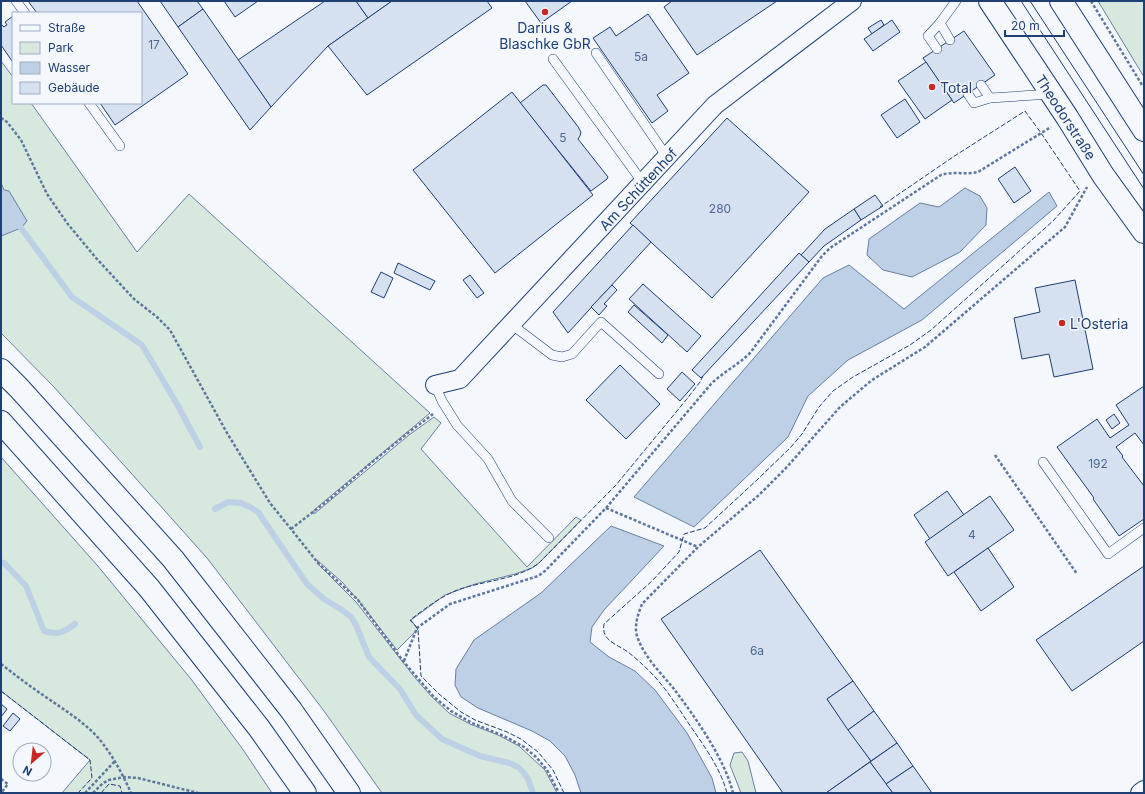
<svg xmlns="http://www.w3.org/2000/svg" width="1145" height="794" font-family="Inter,sans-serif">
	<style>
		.green { fill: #d7e8df; stroke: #687fa3 }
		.water { fill: #bed0e5; stroke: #687fa3 }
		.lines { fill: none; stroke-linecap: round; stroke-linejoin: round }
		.stream { stroke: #bed0e5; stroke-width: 6 }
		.building { fill: #d5e0f0; stroke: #1d3f73 }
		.service-casing { stroke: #1d3f73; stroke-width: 10 }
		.minor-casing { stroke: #1d3f73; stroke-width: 20 }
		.secondary-casing { stroke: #1d3f73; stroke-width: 24 }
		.motorway-casing { stroke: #1d3f73; stroke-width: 24 }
		.path { stroke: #5e769c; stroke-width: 2.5; stroke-dasharray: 3 2; stroke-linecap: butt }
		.service { stroke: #f4f7fb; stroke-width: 9 }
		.minor { stroke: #f4f7fb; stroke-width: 18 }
		.secondary { stroke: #f4f7fb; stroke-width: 22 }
		.motorway { stroke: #f4f7fb; stroke-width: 22 }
		.tram { stroke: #1d3f73; stroke-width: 1 }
		.fence { stroke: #1d3f73; stroke-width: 1; stroke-dasharray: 5 2; stroke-linecap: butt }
		.poi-dot { fill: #c62828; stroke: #f4f7fb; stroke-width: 1.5 }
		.labels { text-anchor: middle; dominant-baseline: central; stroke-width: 3; stroke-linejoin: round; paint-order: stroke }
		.number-label { font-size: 12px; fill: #4b6792 }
		.poi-label { font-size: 14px; fill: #1d3f73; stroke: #f4f7fb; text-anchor: start }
		.street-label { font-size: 14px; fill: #1d3f73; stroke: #f4f7fb }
	</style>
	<rect width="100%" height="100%" fill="#f4f7fb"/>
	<g class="green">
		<path d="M1098,1H1144V77Z"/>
		<path d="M1,61L13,77V103H31L137,252L189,194L430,413L314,510V514L409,435L434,417L441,423L421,449L527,567L576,517L581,520L539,563L532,568L515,574L475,584L445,595L411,620L418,629L397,650L358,600L342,582L317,560L318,564L356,602L416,679L432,697L449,713L470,724L498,735L519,746L545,770L557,793H382L324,711L207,558L54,387L1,333Z"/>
		<path d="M1,457L97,565L191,679L244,751L272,793H62L90,760L1,691Z"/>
		<path d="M742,752L748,761L756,793H741L730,765L734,753Z"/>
	</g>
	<g class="water">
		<path d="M1,183L4,190L9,191L27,221L21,228L1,236Z"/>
		<path d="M965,188L980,196L987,208L986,225L960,252L912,277L883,270L867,255L869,239L920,203L939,207Z"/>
		<path d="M1049,192L1057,206L922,320L848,360L808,396L788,437L694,527L634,497L823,278L849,265L904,309Z"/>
		<path d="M611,526L664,546L604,610L592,627L590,642L609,657L635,671L655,690L687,733L712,778L716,793H581L575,775L565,756L550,741L532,731L478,708L461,697L455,685L456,669L474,640L541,593Z"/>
	</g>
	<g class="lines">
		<g class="stream">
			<path d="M21,228L72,297L142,345L177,404L200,447"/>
			<path d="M215,509L228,502L241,503L250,507L258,512L307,584L324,599L342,610L351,617L356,625L369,657L400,689L416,715L442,739L480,756L509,763L518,767L523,772L528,779L533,793"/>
			<path d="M1,562L4,563L26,586L44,631C58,635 63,633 75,624"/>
		</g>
	</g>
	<g class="building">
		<path d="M28,1H137L188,74L115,125L100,103H141V13H37Z"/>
		<path d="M160,1H197L203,9L178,27Z"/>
		<path d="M224,1H258L235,17Z"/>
		<path d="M325,1H356L368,18L328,46L271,107L238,60Z"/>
		<path d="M356,1H392L368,18Z"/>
		<path d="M392,1H487L492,8L367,95L328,46Z"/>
		<path d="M525,1H572L541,23Z"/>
		<path d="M672,1H777L697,55L664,7Z"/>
		<path d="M203,9L271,107L250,130L178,27Z"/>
		<path d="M648,14L689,73L657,95L668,111L652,123L593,38L610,27L616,36Z"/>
		<path d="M13,16V61H12L1,45V24L4,27L5,26L7,25L5,22Z"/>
		<path d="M881,20L884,25L872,34L868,28Z"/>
		<path d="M892,20L900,32L873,51L864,39Z"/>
		<path d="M964,31L995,75L954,103L923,58Z"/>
		<path d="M926,62L952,100L925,119L898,81Z"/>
		<path d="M543,85H546L579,128V129L581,132L580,136L578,139L608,177L607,179L591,191L520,103Z"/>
		<path d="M512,92L593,195L495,273L413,170Z"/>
		<path d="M905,99L920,122L897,138L881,115Z"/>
		<path d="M727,118L809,192L712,298L630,223Z"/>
		<path d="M1015,167L1031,191L1014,203L998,179Z"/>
		<path d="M875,195L883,206L861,220L854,209Z"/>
		<path d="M854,209L861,220L824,246L809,262L801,255L825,229Z"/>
		<path d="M633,225L651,242L568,333L553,312Z"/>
		<path d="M799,253L809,262L701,378L692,370Z"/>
		<path d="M398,263L435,281L430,290L394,273Z"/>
		<path d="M381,272L393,278L384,298L371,292Z"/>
		<path d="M470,275L484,293L477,298L463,280Z"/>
		<path d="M1075,280L1093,369L1054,377L1049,354L1022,359L1014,318L1040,312L1035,288Z"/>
		<path d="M643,284L701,336L687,352L629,299Z"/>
		<path d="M612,285L617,290L604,304L607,306L599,315L591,307Z"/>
		<path d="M634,305L668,335L662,343L628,312Z"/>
		<path d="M620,365L660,404L626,439L586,400Z"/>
		<path d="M682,372L695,384L680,401L667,389Z"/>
		<path d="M1144,386V445L1135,433L1116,447L1123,456L1122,457L1144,486V519L1119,536L1093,499L1094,498L1057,447L1097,419L1110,438L1129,425L1116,405Z"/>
		<path d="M1114,414L1120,423L1112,429L1106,420Z"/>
		<path d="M947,491L964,515L930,539L914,515Z"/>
		<path d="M990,496L1014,530L948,576L925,542Z"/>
		<path d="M988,548L1014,587L981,611L954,572Z"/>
		<path d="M760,550L853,681L827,699L871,761L826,793H783L661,619Z"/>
		<path d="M1144,566V641L1072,691L1036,640Z"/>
		<path d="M853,681L874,711L848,730L827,699Z"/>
		<path d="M1,704L7,709L1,717Z"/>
		<path d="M874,711L897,743L871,761L848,730Z"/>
		<path d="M13,713L20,719L10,731L3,726Z"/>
		<path d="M897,743L913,766L886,784L870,762Z"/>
		<path d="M870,762L893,793H826Z"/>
		<path d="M913,766L932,793H893L886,784Z"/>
	</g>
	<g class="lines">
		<defs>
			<g id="service">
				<path d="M16,1L25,13"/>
				<path d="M950,40L940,23L956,1"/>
				<path d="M937,49L928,36L940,23"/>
				<path d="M596,53L667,157"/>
				<path d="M553,59L643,183"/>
				<path d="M981,85L990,98L1051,94"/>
				<path d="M968,94L974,103L990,98"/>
				<path d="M89,103L120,146"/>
				<path d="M511,324L552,355L562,357L572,354L601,322L659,374"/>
				<path d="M435,385L442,401L457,425L488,459L512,501L549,538"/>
				<path d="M1043,462L1108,554L1144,528"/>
			</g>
			<g id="minor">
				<path d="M435,385L460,379L715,105L852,1"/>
				<path d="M1140,793L1144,790"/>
			</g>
			<g id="secondary">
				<path d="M990,1L1067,117L1103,175L1144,232"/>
				<path d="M1061,1L1144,130"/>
			</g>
			<g id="motorway">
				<path d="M1,370L19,388L173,559L291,710L349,793"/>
				<path d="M1,422L149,588L259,728L305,793"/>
			</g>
		</defs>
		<use href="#service" class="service-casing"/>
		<use href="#minor" class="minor-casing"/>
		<use href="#secondary" class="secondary-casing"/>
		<use href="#motorway" class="motorway-casing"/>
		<g class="path">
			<path d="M1091,1L1142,85"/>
			<path d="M1,118L7,122L21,140L47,194L67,223L96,258L134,299L157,317L170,330L227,433L270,503L291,529L318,563L358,600L403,661L434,697L451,711L472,723L504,736L524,747L536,757L547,770L559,793"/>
			<path d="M995,455L1077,574"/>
			<path d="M606,508L698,547"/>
			<path d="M291,529L331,498L371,463L408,433L433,414"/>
			<path d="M404,661L417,628L450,604L538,576L545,571L606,508L711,384C723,372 738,365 750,353L822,256L830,248L941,175C952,171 966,175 978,172L1051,127"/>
			<path d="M1,664C14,674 27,684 40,693C61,708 84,721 100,740C113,756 123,775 131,793"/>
			<path d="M1,779L8,784L1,793"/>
			<path d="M85,793L115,761"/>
			<path d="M93,793L103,783L109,780L124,777L138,778L198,793"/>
			<path d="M733,793C725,759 695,717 674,689C661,673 644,657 637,636C634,626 638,614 642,604L698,547L759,495L786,468L840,407L872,380L925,347L1065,227L1087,187"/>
		</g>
		<use href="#service" class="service"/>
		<use href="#minor" class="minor"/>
		<use href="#secondary" class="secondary"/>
		<use href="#motorway" class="motorway"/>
		<g class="tram">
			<path d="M1021,1L1144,189"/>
			<path d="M1030,1L1144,175"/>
		</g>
		<g class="fence">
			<path d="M1,691L90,760L92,778L78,793"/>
			<path d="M101,793L109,784L120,786L122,793"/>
			<path d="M564,793L553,770L538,752L521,739L507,732L475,720L461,712L439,694L421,676L418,629L410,620C426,608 441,596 460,589C484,581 519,579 539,563L616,485L686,400L700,382L703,376"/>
			<path d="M727,793C720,767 704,746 689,724C675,703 662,682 644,666C639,661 633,656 628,652C617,644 601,641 604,624L652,581L679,552L684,534L705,528L758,479L791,447L802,434L819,407L833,391L853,377L910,345L931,330L1053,221L1080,191L1041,133L1025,111L953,157L880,207"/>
		</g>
	</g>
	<g class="poi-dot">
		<circle cx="545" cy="12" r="4"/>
		<circle cx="932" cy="87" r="4"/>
		<circle cx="1062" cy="323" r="4"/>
	</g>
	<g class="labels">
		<g class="number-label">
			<text x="154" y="44">17</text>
			<text x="641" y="56">5a</text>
			<text x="563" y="137">5</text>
			<text x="720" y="208">280</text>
			<text x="1098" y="463">192</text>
			<text x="972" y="534">4</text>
			<text x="757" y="650">6a</text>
		</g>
		<g class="poi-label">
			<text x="545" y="27" text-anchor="middle">Darius &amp;<tspan x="545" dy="16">Blaschke GbR</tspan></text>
			<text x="940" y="87">Total</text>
			<text x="1070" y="323">L'Osteria</text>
		</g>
		<g class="street-label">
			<text transform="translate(1066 117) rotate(57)">Theodorstraße</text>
			<text transform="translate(638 189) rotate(-47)">Am Schüttenhof</text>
		</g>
	</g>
	<rect width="1145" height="794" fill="none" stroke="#1d3f73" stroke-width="4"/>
	<rect x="12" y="12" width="130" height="92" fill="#f4f7fb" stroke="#9eadc5"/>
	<rect x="20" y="25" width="20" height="6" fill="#f4f7fb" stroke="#9eadc5"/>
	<text x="48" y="32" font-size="12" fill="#1d3f73">Straße</text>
	<rect x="20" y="42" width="20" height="12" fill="#d7e8df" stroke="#9eadc5"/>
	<text x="48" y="52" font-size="12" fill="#1d3f73">Park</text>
	<rect x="20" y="62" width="20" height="12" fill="#bed0e5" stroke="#9eadc5"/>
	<text x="48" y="72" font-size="12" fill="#1d3f73">Wasser</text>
	<rect x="20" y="82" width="20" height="12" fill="#d5e0f0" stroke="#9eadc5"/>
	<text x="48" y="92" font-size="12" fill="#1d3f73">Gebäude</text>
	<g transform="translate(32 762) rotate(208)"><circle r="19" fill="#f4f7fb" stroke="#9eadc5"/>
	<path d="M0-3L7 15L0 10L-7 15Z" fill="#c62828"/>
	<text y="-6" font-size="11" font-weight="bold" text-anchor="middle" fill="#1d3f73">N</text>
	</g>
	<path d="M1005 30v6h59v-6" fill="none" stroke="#1d3f73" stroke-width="2"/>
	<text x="1011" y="30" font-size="12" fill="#1d3f73" stroke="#f4f7fb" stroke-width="3" paint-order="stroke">20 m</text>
</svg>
